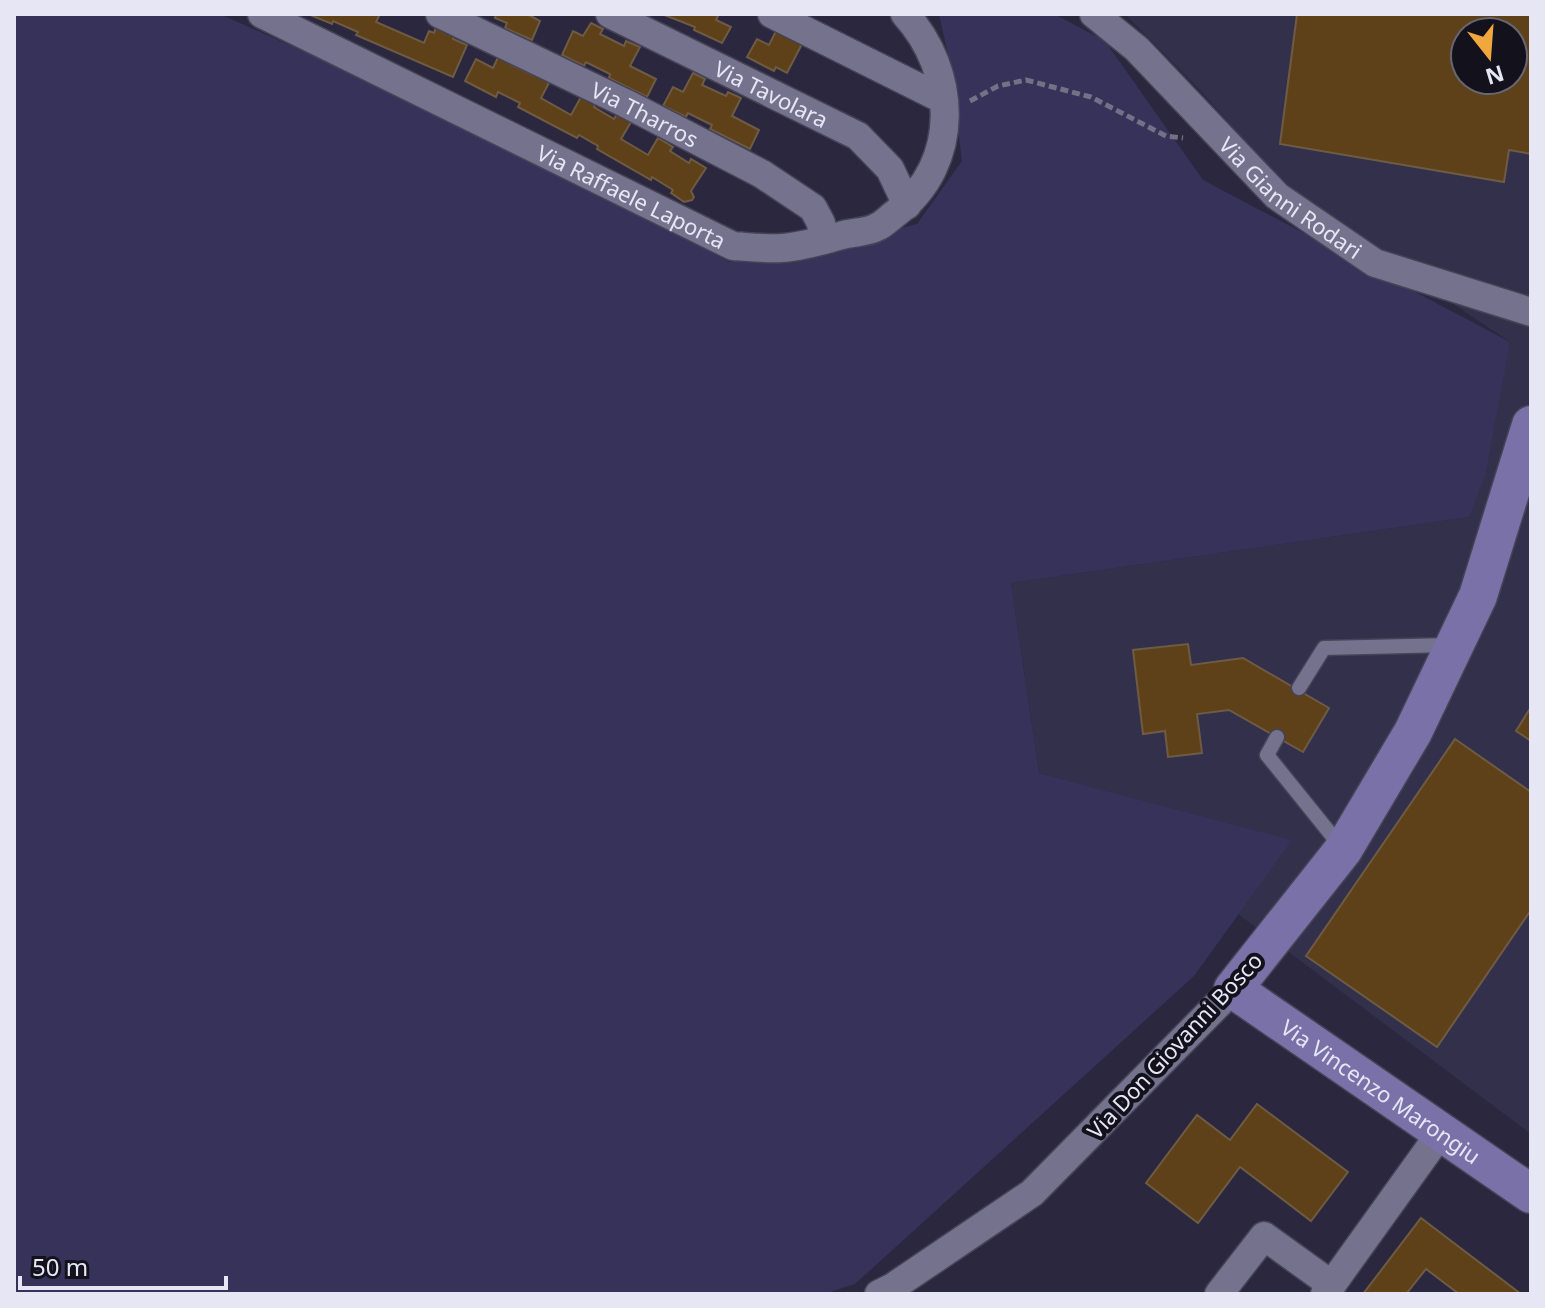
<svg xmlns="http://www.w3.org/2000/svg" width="1545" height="1308" font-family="'Noto Sans',sans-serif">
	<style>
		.built { fill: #33304c; fill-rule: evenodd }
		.green { fill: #37325a }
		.building { fill: #5e4119; stroke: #6e5b44; stroke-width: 2; fill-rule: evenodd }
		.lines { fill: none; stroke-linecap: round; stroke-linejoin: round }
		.service-casing { stroke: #464356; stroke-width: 17 }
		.minor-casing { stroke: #464356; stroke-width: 31 }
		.secondary-casing { stroke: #464356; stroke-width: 41 }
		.path { stroke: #747185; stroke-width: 5; stroke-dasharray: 8 4; stroke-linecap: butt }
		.service { stroke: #74728d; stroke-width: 14 }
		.minor { stroke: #74728d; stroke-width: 28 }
		.secondary { stroke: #7971a8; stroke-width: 38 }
		.labels { text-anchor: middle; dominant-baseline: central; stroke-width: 8; stroke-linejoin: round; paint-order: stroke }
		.street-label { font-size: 22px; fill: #e7e6f5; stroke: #12111c }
	</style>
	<rect width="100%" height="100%" fill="#2a273e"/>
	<path class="built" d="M1125,14H1531V1134L1238,914L1291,840L1039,773L1011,583L1469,517L1510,342L1295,198L1200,90ZM1465,32H1513V80H1465Z"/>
	<path class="green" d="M14,14H220L519,148L729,262L838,244L917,224L962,161L949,59L939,14H1054L1105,41L1203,180L1510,342L1485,476L1469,517L1011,583L1039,773L1292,840L1194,976L855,1284L824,1294H14Z"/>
	<g class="building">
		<path d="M308,14H380L376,22L424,43L429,31L434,33L437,24L456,32L453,39L467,45L453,77L356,35L358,32L333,21L332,24Z"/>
		<path d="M496,14H527L540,21L532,40L505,28L507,23L495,18Z"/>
		<path d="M662,14H719L716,20L731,27L722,43L694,30L695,27Z"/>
		<path d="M1297,14H1531V154L1509,150L1504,182L1280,144ZM1465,32H1513V80H1465Z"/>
		<path d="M591,23L603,29L600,34L624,46L626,41L640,47L630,66L656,79L647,97L609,78L610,74L586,62L584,66L562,55L573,31L583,36Z"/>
		<path d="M778,27L803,42L787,73L776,67L774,71L747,57L757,39L769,45Z"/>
		<path d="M500,53L515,61L512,65L533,75L536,71L551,79L541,98L571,115L582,95L596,103L594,107L614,119L617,114L631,122L621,139L648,155L658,138L673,147L670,151L689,163L691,159L706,168L691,191L694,197L692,200L684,202L671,193L673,190L652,177L651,180L597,149L598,146L579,135L577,138L518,107L520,103L498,92L496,97L465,81L476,59L493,68Z"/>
		<path d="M693,73L705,79L702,85L726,96L728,92L741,98L732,116L759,130L750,149L710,129L712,125L688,113L686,117L663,106L673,87L683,92Z"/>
		<path d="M1188,644L1191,665L1243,658L1329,708L1303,752L1229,710L1197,714L1202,753L1168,757L1165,731L1143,734L1133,650Z"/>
		<path d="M1531,707V741L1516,731Z"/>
		<path d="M1455,739L1531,792V910L1437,1047L1306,956Z"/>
		<path d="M1257,1104L1348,1172L1311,1221L1240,1167L1198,1223L1146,1183L1197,1115L1230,1140Z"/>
		<path d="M1421,1218L1521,1294H1459L1426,1269L1406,1294H1363Z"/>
	</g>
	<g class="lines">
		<defs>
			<g id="service">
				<path d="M1299,688L1324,648L1450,645"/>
				<path d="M1277,737L1267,755L1342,848"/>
			</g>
			<g id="minor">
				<path id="s1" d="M262,14L733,246C749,247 765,249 782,248C803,247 826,239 847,234C856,232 869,232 877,227C884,224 890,217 896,213C962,163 957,71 905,14"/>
				<path id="s2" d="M440,14L625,103L762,174L813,208L821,223L823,240"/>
				<path id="s3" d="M610,14L858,136L890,169L907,205"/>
				<path d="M772,14L942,99"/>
				<path id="s4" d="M1094,14L1137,49L1277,196L1375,263L1531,312"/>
				<path d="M879,1294L893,1287L1032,1193L1233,989"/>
				<path d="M1219,1294L1264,1236L1332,1285"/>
				<path d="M1325,1294L1442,1131"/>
			</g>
			<g id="secondary">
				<path id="s5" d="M1531,425L1478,596L1413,732L1343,850L1233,989L1531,1194"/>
			</g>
		</defs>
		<use href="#service" class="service-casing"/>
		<use href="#minor" class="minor-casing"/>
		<use href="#secondary" class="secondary-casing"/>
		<path class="path" d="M970,101L998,86L1026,80L1091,97L1166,136L1183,138"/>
		<use href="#service" class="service"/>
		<use href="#minor" class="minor"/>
		<use href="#secondary" class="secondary"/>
	</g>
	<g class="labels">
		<g class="street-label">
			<text stroke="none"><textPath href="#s3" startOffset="180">Via Tavolara</textPath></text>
			<text stroke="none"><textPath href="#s2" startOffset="228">Via Tharros</textPath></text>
			<text stroke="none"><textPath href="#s4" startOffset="270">Via Gianni Rodari</textPath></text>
			<text stroke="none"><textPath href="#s1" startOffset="412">Via Raffaele Laporta</textPath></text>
			<text transform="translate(1174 1045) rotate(-47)">Via Don Giovanni Bosco</text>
			<text stroke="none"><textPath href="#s5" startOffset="824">Via Vincenzo Marongiu</textPath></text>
		</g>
	</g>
	<rect width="1545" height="1308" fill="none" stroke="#e7e6f5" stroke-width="32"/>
	<g transform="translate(1489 56) rotate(163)"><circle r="38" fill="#12111c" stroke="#676673" stroke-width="2"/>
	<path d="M0-6L14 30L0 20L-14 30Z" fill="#efa73e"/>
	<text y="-12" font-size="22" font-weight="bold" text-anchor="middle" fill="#e7e6f5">N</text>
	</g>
	<path d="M20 1276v12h206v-12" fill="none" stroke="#e7e6f5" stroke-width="4"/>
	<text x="32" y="1276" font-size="24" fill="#e7e6f5" stroke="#12111c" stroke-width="6" paint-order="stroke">50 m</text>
</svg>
